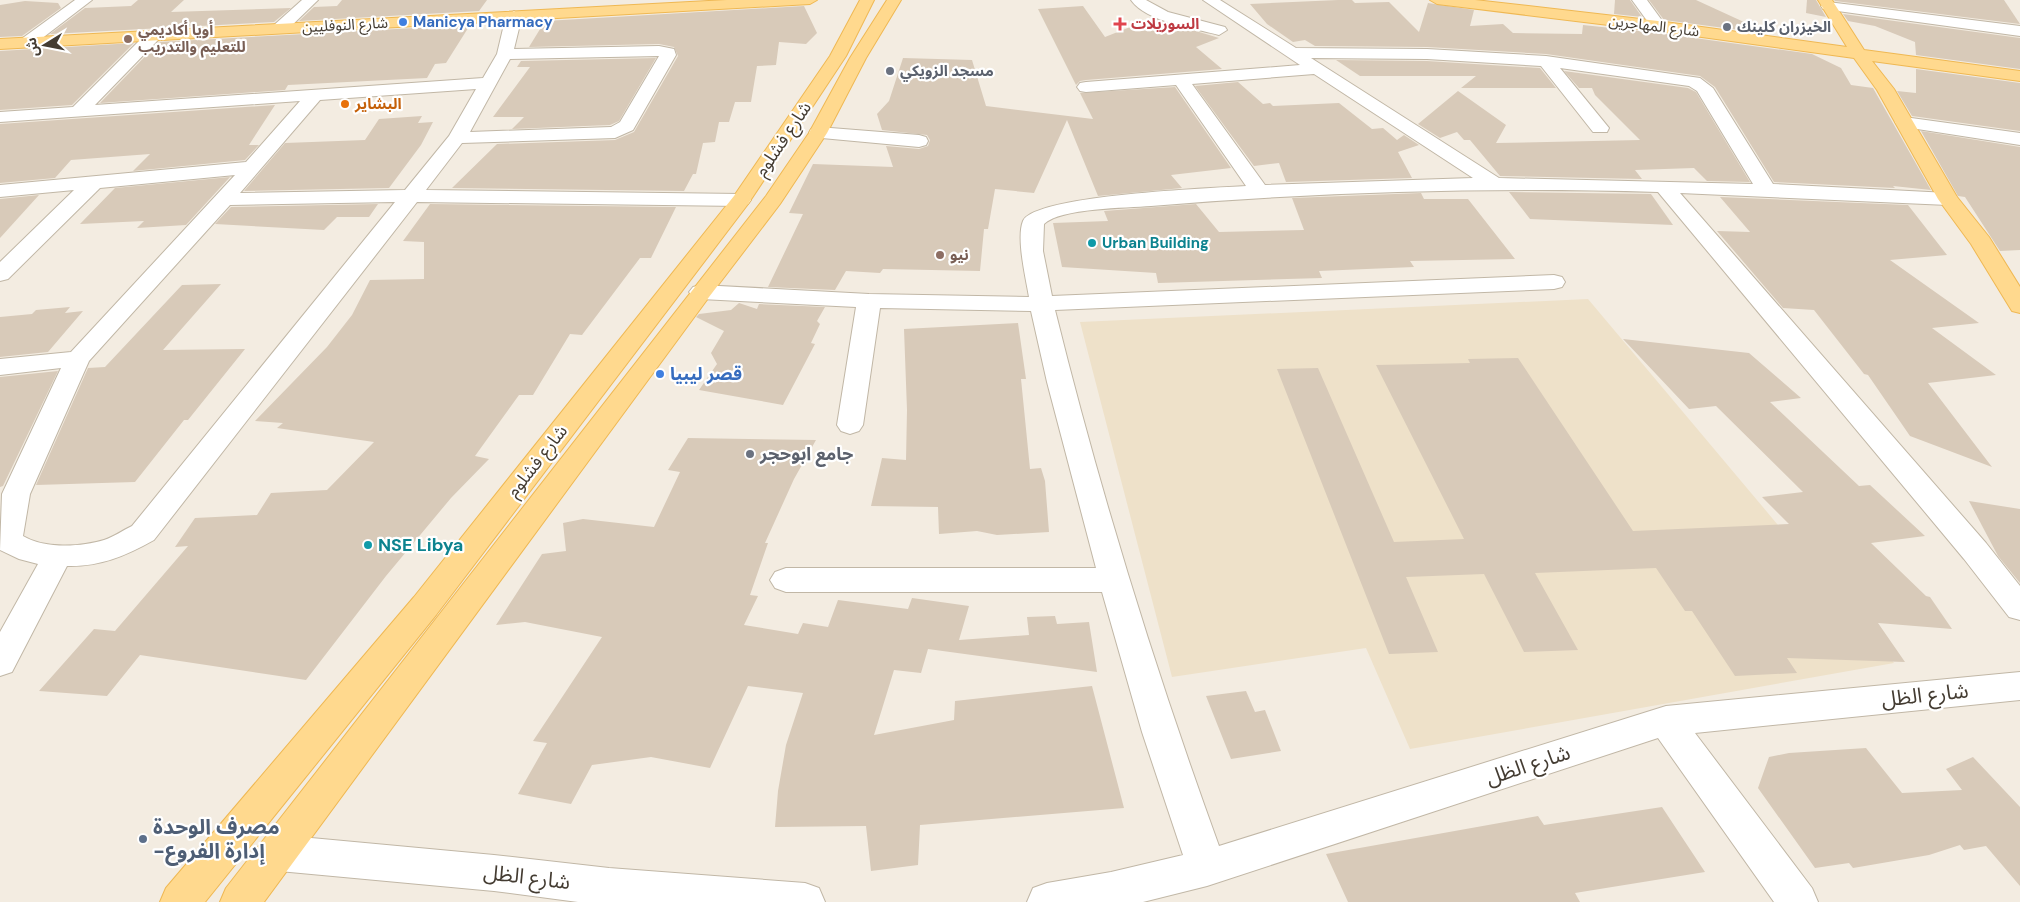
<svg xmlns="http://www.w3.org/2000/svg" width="2020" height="902" font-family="'DM Sans','Noto Sans Arabic',sans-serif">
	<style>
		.education { fill: #eee1c9 }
		.building { fill: #d8cab9 }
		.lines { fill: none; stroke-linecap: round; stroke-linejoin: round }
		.minor-casing { stroke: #c1b7a6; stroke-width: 2 }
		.major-casing { stroke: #efb853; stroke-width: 2 }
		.minor { fill: #fff; fill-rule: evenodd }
		.major { fill: #ffd98e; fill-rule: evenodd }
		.shop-dot { fill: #3f7fe0; stroke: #fff; stroke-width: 2 }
		.health-dot { fill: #e0444e; stroke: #fff; stroke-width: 2 }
		.worship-dot { fill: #6b7280; stroke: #fff; stroke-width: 2 }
		.education-dot { fill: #8d6e63; stroke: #fff; stroke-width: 2 }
		.food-dot { fill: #e8710a; stroke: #fff; stroke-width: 2 }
		.culture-dot { fill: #0f9aa8; stroke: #fff; stroke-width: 2 }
		.service-dot { fill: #5c6f8a; stroke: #fff; stroke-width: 2 }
		.labels { text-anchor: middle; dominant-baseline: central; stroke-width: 4.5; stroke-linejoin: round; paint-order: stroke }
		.far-shop-label { font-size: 15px; font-weight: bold; fill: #366cbe; stroke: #fff; text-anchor: start }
		.far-health-label { font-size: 15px; font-weight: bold; fill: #be3a42; stroke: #fff; text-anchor: start }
		.far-street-label { font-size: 15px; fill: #443c32; stroke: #fff }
		.far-worship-label { font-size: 15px; font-weight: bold; fill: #5b616d; stroke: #fff; text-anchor: start }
		.far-education-label { font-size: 15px; font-weight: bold; fill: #785e54; stroke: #fff; text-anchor: start }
		.far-food-label { font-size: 15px; font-weight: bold; fill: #c56008; stroke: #fff; text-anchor: start }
		.far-culture-label { font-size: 15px; font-weight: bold; fill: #0d838f; stroke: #fff; text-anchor: start }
		.street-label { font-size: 18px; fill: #443c32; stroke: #fff }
		.shop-label { font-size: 18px; font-weight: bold; fill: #366cbe; stroke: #fff; text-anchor: start }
		.worship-label { font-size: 18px; font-weight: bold; fill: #5b616d; stroke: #fff; text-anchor: start }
		.culture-label { font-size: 18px; font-weight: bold; fill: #0d838f; stroke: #fff; text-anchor: start }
		.near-street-label { font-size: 21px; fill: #443c32; stroke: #fff }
		.near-service-label { font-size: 21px; font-weight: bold; fill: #4e5e75; stroke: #fff; text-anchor: start }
	</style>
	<rect width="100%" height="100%" fill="#f3ece1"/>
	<path class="education" d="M1588,299L1894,663L1410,749L1366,648L1172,677L1080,322Z"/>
	<g class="building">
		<path d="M138,0H184L171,12L291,8L274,22L50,34L85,8L131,6Z"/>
		<path d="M342,0H487L479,11L299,21L314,7L337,6Z"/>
		<path d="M1338,0H1352L1355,3L1389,2L1419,32L1428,3L1474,10L1470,26L1503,24L1513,33L1582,34L1583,25L1658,33L1812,54L1841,68L1851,85L1873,88L1931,190L1893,186L1895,188L1774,182L1715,87L1700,76L1546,54L1427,47L1315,46L1305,40L1293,42L1267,24L1250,4Z"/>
		<path d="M1615,0H1630L1642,17L1614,14Z"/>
		<path d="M1649,0H1696L1770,34L1664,20Z"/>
		<path d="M1807,0H1816L1826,17L1806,13Z"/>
		<path d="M1834,0H2004L2020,24L1835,1Z"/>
		<path d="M25,1L58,3L61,8L22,36L0,37V5Z"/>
		<path d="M804,6L817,33L806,44L779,42L776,65L757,66L751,102H735L729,122H719L715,142L703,143L696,174H693L684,191L452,188L497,144L615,140L634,132L678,56L674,47L659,44L529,47L545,21Z"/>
		<path d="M1083,6L1105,37L1153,18L1219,38L1196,47L1222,69L1086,80L1080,81L1076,85L1038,9Z"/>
		<path d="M1843,14L2020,38V69L1916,55L1915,42L1875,26L1848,21Z"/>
		<path d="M470,25L446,63L435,64L427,78L288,85L285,90L100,103L159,42Z"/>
		<path d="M134,43L72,105L0,110V51Z"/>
		<path d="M656,58L619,121L610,125L512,129L524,117H493L530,67H517L521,61Z"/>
		<path d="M903,58L972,60L986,106L1093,119L1080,93L1175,87L1231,168L1171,175L1182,188L1098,196L1067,120L1034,193L995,189L988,229H984L980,271L883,269L880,273L846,271L835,290L768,287L803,214L789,213L813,164L893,167L886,146L919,149L928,146L930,140L927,135L882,130L877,114L889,101Z"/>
		<path d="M1336,60L1427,61L1540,68L1556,88H1461L1476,76H1360Z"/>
		<path d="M1916,69L2020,83V131L1912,116L1897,91L1916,93Z"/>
		<path d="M1564,71L1688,88L1696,92L1750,182L1707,181L1694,168L1635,170L1642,179L1500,176L1470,140H1464L1457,132L1440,138L1418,124L1458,91L1506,125L1496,143L1640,140L1595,95L1592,88H1579Z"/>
		<path d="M1238,82L1263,104L1270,103L1273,106L1339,103L1372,129L1383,128L1397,140L1404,135L1419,145L1398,152L1412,178L1286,182L1279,163L1254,166L1195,86Z"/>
		<path d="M275,105L249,145H259L245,160L133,171L150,154L71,160L55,178L0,183V124Z"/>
		<path d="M422,116L418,123L433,122L421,145L389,188L244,191L285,143L365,140L379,119Z"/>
		<path d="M1921,131L2020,147V250L2000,251L1965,197L1958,196Z"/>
		<path d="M230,177L186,225L137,228L144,221L80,224L115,188Z"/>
		<path d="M1509,192L1651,194L1673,225L1530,219Z"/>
		<path d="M1421,193L1424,199H1468L1515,259L1410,261L1414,267L1319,271L1322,278L1158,283L1156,273L1062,267L1053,223L1108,221L1104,211L1196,204L1219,232L1304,230L1292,198Z"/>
		<path d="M39,195L0,238V199Z"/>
		<path d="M1720,197L1908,205L1947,255L1890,260L1979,323L1932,328L1996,375L1928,383L1992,467L1910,436L1868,375L1864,374L1814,310L1783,308L1717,231L1750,232Z"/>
		<path d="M378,204L369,217H337L324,230L215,224L231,207Z"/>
		<path d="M430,204L676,207L651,258H640L582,335L570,334L533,395H519L475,456L489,459L451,498L386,576L306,680L140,655L107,696L39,691L94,629L115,631L188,546L175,547L195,518L257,515L271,493L327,490L374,442L277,428L283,423L255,421L327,347L352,315L370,280L424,279V242L403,241Z"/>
		<path d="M221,284L163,350L245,349L188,420H184L135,482L36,485L88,368L105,367L182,285Z"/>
		<path d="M739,303L757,309L759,304L825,307L817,321L820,324L811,343L815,344L783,405L699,390L717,364L711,353L724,331L696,317L699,314L731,310Z"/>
		<path d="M70,307L65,313L83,311L48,352L0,357V317L32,314L36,310Z"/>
		<path d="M1018,323L1026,379H1021L1030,469L1041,468L1045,481L1049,532L997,535L977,531L939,534L938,507L871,506L882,458L906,460L907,410L904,329Z"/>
		<path d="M1623,339L1749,353L1801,398L1770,402L1859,486L1870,485L1925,536L1871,543L1926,596L1930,597L1952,629L1878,623L1905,662L1787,658L1797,673L1735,676L1692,611H1685L1656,568L1535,573L1578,650L1524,652L1484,574L1406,577L1438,652L1389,654L1277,369L1318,368L1394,542L1464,539L1376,365L1470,363L1468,359L1518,358L1633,531L1789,524L1762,497L1803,492L1716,406L1689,409Z"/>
		<path d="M58,371L3,486L0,487V377Z"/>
		<path d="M688,438L816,440L794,479L765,543H768L750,595L758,596L744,625L798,634L803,623L828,627L838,600L908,609L912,598L969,606L959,640L1029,635L1027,617L1055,616L1057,624L1089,622L1097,672L928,649L921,673L894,670L874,735L954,720L955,701L1092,686L1124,808L920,825L918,865L871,871L866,826L775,827L778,791L786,745L803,693L748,686L710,768L651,757L592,765L571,804L518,794L547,743L533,741L602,637L525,622L496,625L542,554L566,551L563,523L583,519L654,527L680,472L668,470Z"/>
		<path d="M1969,501L2020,509V583L1998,556Z"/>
		<path d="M1246,691L1255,712L1265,710L1281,751L1231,759L1206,696Z"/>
		<path d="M1866,748L1902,793L1962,790L1946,769L1973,757L2020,807V886L1986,846L1964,850L1960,845L1929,855L1853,868L1849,863L1815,868L1758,788L1769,757L1789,753Z"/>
		<path d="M1662,807L1705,872L1575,893L1580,902H1348L1326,854L1538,816L1544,825Z"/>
	</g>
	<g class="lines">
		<defs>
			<g id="minor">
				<path d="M75,0H92L32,46H20L18,43L20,40Z"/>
				<path d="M302,0H318L285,32H273L271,29L273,26Z"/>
				<path d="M1131,0H1146L1168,12L1225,27L1227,30L1219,35C1194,28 1146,22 1131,0Z"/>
				<path d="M1203,0H1220L1296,48L1427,49L1546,56L1700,78L1713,88L1773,184L1948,193L1955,195L1958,199L1955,203L1948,205L1680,193L1986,543L2020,586V620L2009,617L1964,559L1658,192C1488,187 1319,192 1151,206C1127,208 1060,208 1044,224L1043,251L1052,296L1554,275L1562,277L1565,282L1562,287L1554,289L1055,310C1100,492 1155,670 1219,846L1666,706L2020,672V700L1695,733L1812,888L1818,902H1774L1658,738L1207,886L1143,902H1027L1033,888L1047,883L1111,872L1183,855L1142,732L1102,592H786L775,588L770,580L775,572L786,568H1096L1047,382L1031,311L880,308L863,425L859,431L850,434L841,431L837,425L856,307L701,299L693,297L689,292L693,287L701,285L869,294L1029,297C1026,279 1016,238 1023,221C1034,195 1213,188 1246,186L1176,85L1086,92L1080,91L1077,87L1080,83L1086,82L1300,65ZM1311,58L1427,59L1541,66L1593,132H1607L1609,128L1560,68L1689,86L1697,91L1753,184L1499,178ZM1314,74L1473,178L1265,185L1192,84Z"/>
				<path d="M1632,0H1647L1666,26L1663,29H1653Z"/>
				<path d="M1828,2L2020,26V36L1823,9L1821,6Z"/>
				<path d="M514,11L522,16L514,49L659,46L674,49L676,55L633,130L615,138L462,143L426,190L741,194L748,196L751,200L748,204L741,206L417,202L154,540C126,556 99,567 67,566L12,672L0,676V632L38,564L19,559L0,550L2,494L61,368L0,375V359L71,352L235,175L100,188L8,279L0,281V262L74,190L0,197V185L246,162L300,101L0,122V112L73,107L147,33L153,31L161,36L159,39L95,105L483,78L497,54L506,16ZM659,56L620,122L611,127L470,132L510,59ZM476,89L449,136L405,190L240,193L320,100ZM395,202L132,526C123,530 114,537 104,540C81,547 44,549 23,536L30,494L89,361L230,205Z"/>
				<path d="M1904,117L2020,133V145L1898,126L1895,122L1898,118Z"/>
				<path d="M818,127L919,135L926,137L928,141L926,145L919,147L811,137L809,133L811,129Z"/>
				<path d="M279,835L494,855L609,868L805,883L819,888L825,902H578L494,891L279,871L265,866L260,853L265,840Z"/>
			</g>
			<g id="major">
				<path d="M727,0H817L810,4L0,49V39Z"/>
				<path d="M860,0H874L846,56L748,204L436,615L205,902H160L166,888L414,597L734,196L830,56Z"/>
				<path d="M887,0H901L866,58L827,133L780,204L709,297L264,902H220L226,888L766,196L809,133L850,58Z"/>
				<path d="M1430,0H1475L1658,21L1847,47L1818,0H1832L1864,50L2020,71V81L1872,61L1894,89L1957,197L1989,237L2020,287V313L2012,311L1971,244L1938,199L1877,90L1854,58L1658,31L1437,4Z"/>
			</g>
		</defs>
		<use href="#minor" class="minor-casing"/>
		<use href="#major" class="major-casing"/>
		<use href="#minor" class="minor"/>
		<use href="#major" class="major"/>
	</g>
	<g class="shop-dot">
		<circle cx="403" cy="22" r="5"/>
		<circle cx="660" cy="374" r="5"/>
	</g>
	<path class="health-dot" d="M1117.5 16.5h5v5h5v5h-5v5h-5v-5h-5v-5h5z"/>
	<g class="worship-dot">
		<circle cx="1727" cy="27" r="5"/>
		<circle cx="890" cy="71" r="5"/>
		<circle cx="750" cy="454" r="5"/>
	</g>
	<g class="education-dot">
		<circle cx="128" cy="39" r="5"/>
		<circle cx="940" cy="255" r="5"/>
	</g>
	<circle class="food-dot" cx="345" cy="104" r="5"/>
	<g class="culture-dot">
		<circle cx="1092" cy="243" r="5"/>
		<circle cx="368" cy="545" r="5"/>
	</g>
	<circle class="service-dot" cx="143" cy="839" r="5"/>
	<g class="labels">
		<g class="far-shop-label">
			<text x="413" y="22">Manicya Pharmacy</text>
		</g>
		<g class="far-health-label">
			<text x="1131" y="24">السوريلات</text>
		</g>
		<g class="far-street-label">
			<text transform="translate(345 25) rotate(-3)">شارع النوفليين</text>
			<text transform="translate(1654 26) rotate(7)">شارع المهاجرين</text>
		</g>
		<g class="far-worship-label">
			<text x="1737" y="27">الخيزران كلينك</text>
			<text x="900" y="71">مسجد الزويكي</text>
		</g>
		<g class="far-education-label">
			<text x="138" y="30">أويا أكاديمي<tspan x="138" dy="17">للتعليم والتدريب</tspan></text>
			<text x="950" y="255">نيو</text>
		</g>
		<g class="far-food-label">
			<text x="355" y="104">البشاير</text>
		</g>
		<g class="far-culture-label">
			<text x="1102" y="243">Urban Building</text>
		</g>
		<g class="street-label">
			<text transform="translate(783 139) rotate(-56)">شارع فشلوم</text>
			<text transform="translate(537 461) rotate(-52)">شارع فشلوم</text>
		</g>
		<g class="shop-label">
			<text x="670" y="374">قصر ليبيا</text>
		</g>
		<g class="worship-label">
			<text x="760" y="454">جامع ابوحجر</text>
		</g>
		<g class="culture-label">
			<text x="378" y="545">NSE Libya</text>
		</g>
		<g class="near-street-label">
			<text transform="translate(1925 695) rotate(-6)">شارع الظل</text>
			<text transform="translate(1528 765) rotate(-18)">شارع الظل</text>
			<text transform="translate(527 877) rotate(7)">شارع الظل</text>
		</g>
		<g class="near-service-label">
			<text x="153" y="827">مصرف الوحدة<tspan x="153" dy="24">-إدارة الفروع</tspan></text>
		</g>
	</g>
	<g transform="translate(45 45) rotate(260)" stroke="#ffffff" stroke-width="4" paint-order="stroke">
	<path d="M0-4L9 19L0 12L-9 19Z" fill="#443c32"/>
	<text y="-8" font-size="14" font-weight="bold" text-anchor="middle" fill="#443c32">ش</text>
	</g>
</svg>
